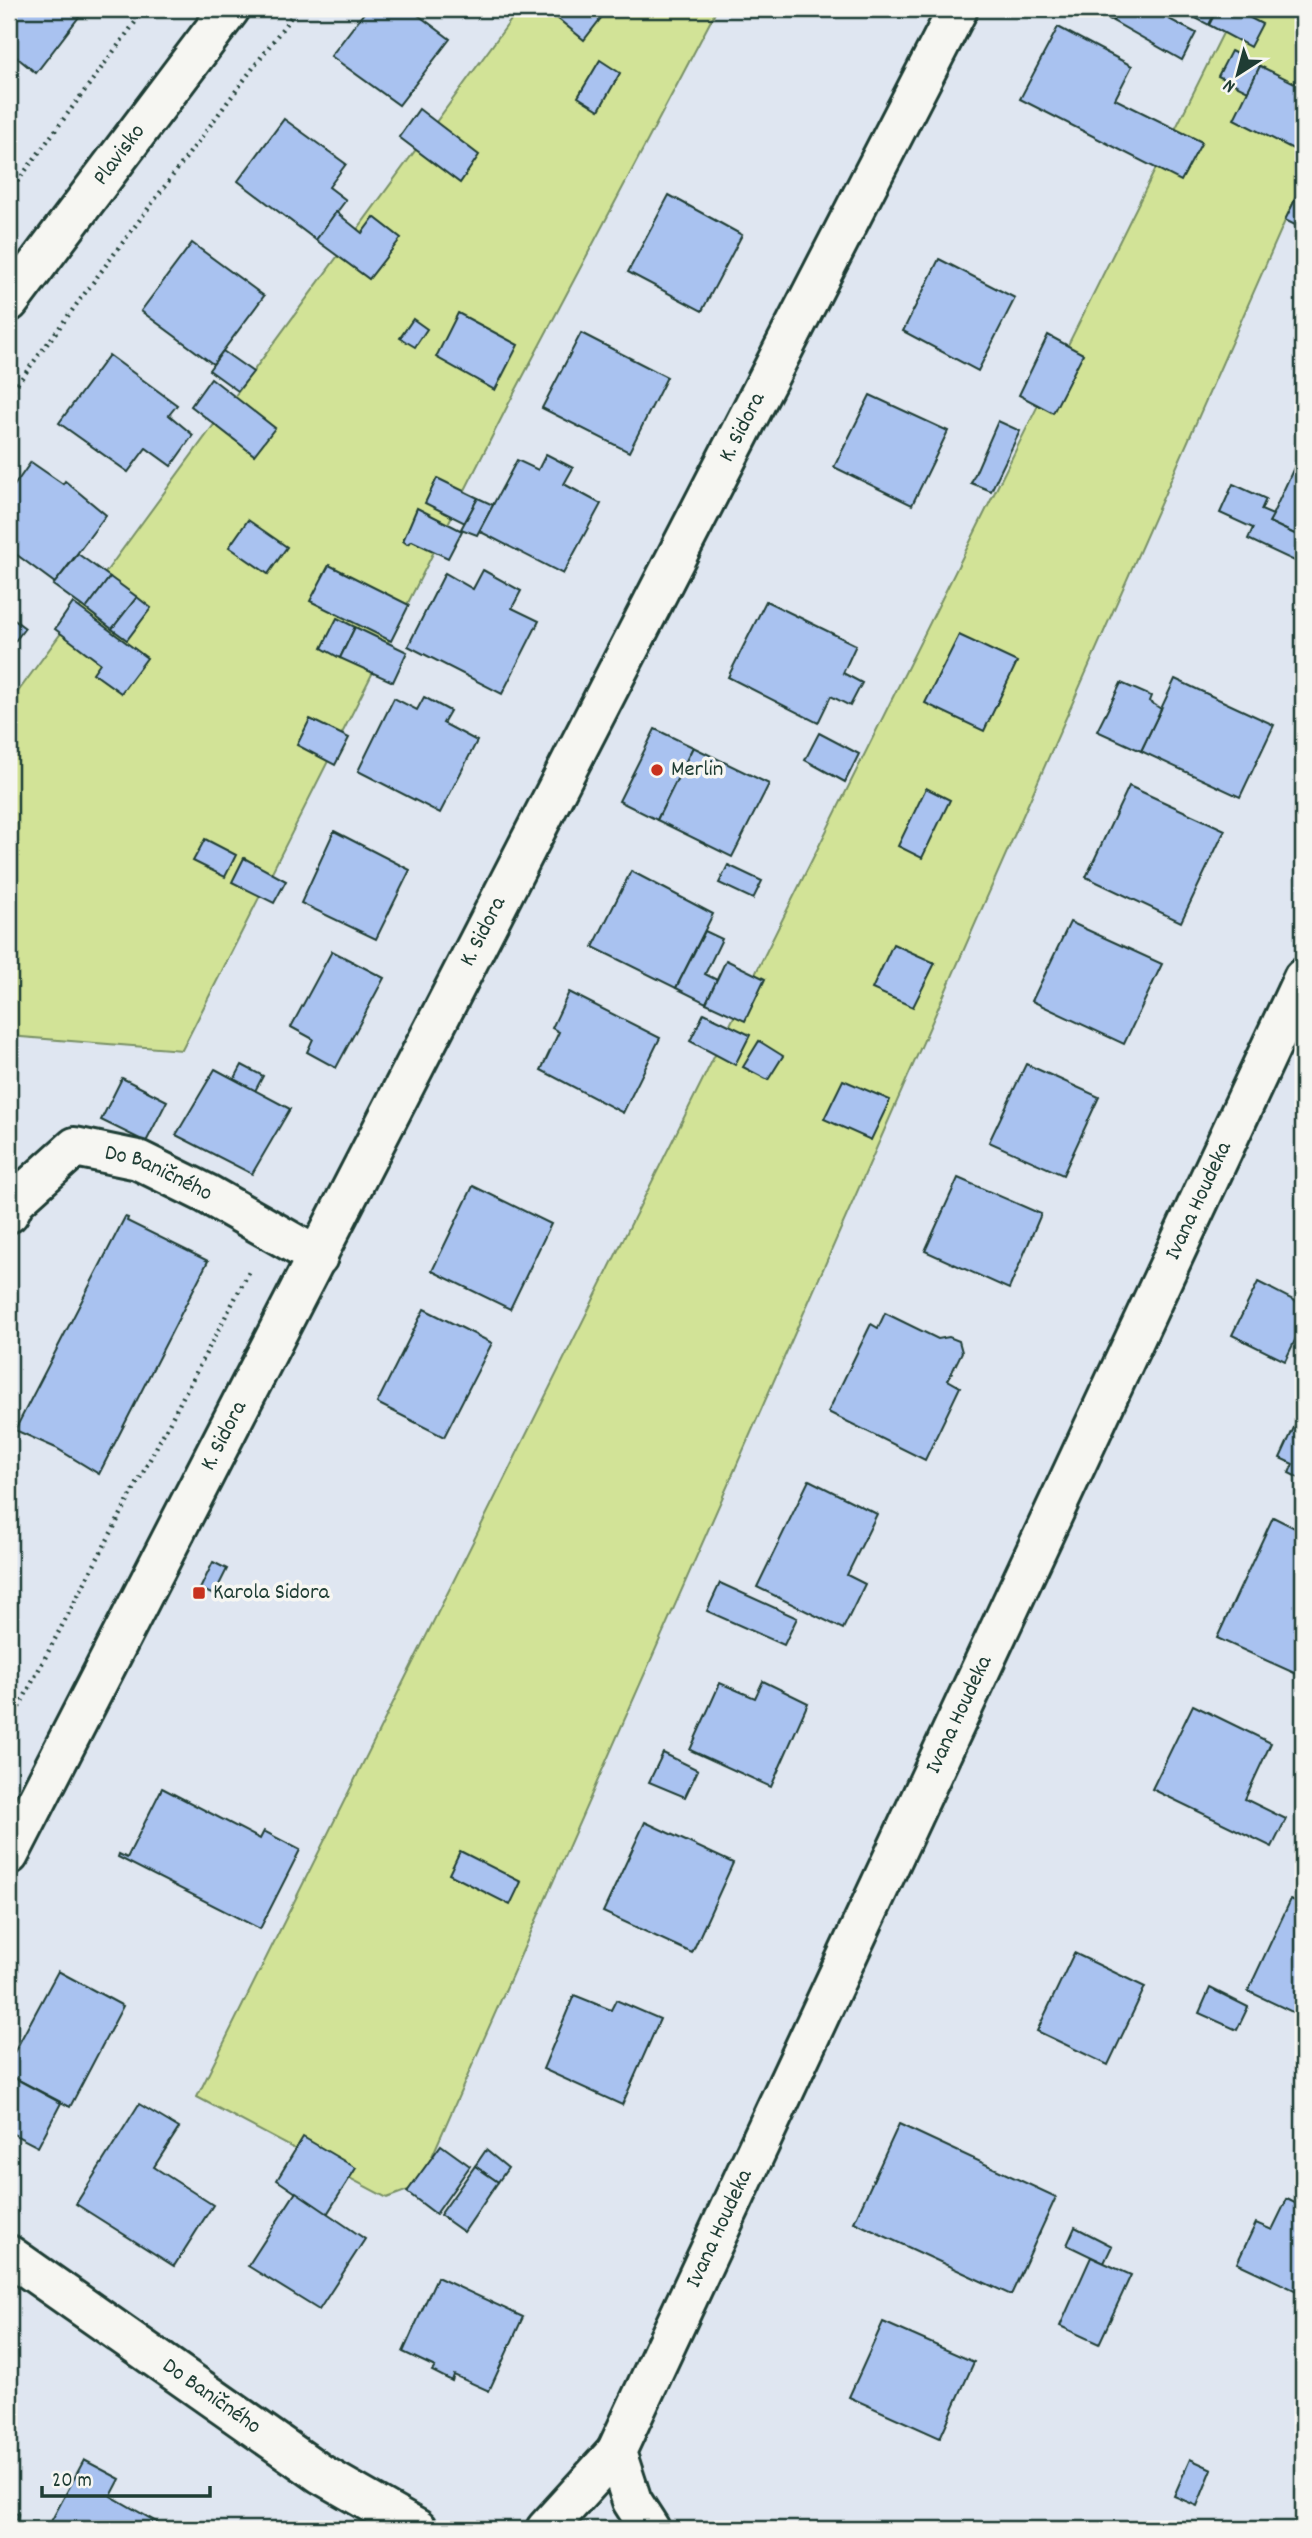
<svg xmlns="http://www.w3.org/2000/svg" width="1312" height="2538" font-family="Dekko,sans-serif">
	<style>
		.green { fill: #d2e397; stroke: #789066; stroke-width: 2 }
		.building { fill: #a9c2f0; stroke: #1f3d34; stroke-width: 2 }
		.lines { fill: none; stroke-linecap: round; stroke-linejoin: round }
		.minor-casing { stroke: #1f3d34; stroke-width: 44 }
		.path { stroke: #1f3d34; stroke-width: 4.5; stroke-dasharray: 2 5; stroke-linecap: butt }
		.minor { stroke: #f6f6f2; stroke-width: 38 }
		.poi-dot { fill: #c8321e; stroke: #f6f6f2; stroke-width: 2.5 }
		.labels { text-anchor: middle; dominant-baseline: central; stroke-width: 7; stroke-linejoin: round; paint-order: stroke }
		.street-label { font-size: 23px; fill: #1f3d34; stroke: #f6f6f2 }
		.poi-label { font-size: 23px; fill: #1f3d34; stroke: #f6f6f2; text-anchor: start }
	</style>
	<rect width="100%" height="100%" fill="#dfe6f1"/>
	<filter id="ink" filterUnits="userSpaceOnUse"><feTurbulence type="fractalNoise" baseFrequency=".0143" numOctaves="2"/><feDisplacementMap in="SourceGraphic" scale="14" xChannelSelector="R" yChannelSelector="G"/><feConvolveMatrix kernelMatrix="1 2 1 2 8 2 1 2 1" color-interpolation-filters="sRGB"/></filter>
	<g filter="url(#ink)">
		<g class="green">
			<path d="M519,9H717L509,403L182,1050L9,1036V704Z"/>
			<path d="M1235,9H1303V180L419,2186L387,2198L197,2097Z"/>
		</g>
		<g class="building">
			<path d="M9,9H85L36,73L9,51Z"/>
			<path d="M367,9H410L450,39L399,105L331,56Z"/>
			<path d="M546,9H608L584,40Z"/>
			<path d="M1088,9H1119L1113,21Z"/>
			<path d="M1119,9H1150L1196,33L1182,60L1113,21Z"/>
			<path d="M1178,9H1217L1209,25Z"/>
			<path d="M1217,9H1233L1262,24L1250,47L1209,25Z"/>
			<path d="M1058,27L1132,66L1115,99L1202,142L1181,181L1020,99Z"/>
			<path d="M1231,51L1260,66L1248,91L1218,76Z"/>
			<path d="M600,60L620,73L599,110L578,97Z"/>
			<path d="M1260,66L1303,87V154L1234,119Z"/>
			<path d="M419,109L479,155L460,183L399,137Z"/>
			<path d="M284,119L346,164L329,187L346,200L316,240L238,181Z"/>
			<path d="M1298,194L1303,197V229L1285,220Z"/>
			<path d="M669,195L742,235L702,311L628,272Z"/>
			<path d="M336,212L362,233L374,217L401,238L369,279L316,240Z"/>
			<path d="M192,243L264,296L213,364L141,311Z"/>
			<path d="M939,259L1015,298L978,371L903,331Z"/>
			<path d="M458,313L518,345L495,390L436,357Z"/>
			<path d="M413,319L427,329L415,347L400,338Z"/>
			<path d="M581,333L667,377L629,452L542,408Z"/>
			<path d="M1048,335L1083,354L1053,413L1019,395Z"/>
			<path d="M223,351L253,372L238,391L209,370Z"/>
			<path d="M109,355L177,405L169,415L193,435L171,466L146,448L128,472L59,423Z"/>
			<path d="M211,378L275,428L254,455L191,406Z"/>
			<path d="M870,395L948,431L912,505L834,467Z"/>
			<path d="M998,421L1020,431L991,491L971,483Z"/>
			<path d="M1303,448V538L1269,522Z"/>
			<path d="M546,454L573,468L564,484L601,504L563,574L479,531L517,460L538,470Z"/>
			<path d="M31,462L63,484L65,481L106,515L55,583L9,549V493Z"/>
			<path d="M437,478L478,498L465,523L425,503Z"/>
			<path d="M1233,484L1266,499L1261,510L1273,515L1269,522L1303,538V565L1248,539L1253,528L1220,513Z"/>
			<path d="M478,498L493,505L477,535L461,529Z"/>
			<path d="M417,508L462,531L448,558L412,541L407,544L403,541Z"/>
			<path d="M248,520L287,547L268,574L229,547Z"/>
			<path d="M78,554L110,577L86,609L53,585Z"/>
			<path d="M329,565L409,605L391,641L310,601Z"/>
			<path d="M483,570L521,591L512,608L539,621L502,694L408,646L445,573L473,589Z"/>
			<path d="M110,577L137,597L112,629L86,609Z"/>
			<path d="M137,597L151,608L127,640L112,629Z"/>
			<path d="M766,601L856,645L843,673L862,683L850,706L831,696L818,723L728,677Z"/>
			<path d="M73,603L147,658L121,693L93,673L100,663L55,629Z"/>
			<path d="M9,616L25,628L9,649Z"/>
			<path d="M337,618L355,627L340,658L322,648Z"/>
			<path d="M355,627L407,652L393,682L340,658Z"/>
			<path d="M959,635L1017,662L984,731L925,703Z"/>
			<path d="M1175,679L1274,725L1240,797L1141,751Z"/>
			<path d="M1121,683L1151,696L1149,701L1161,709L1141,751L1097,731Z"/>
			<path d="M424,697L450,711L443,723L477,741L440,813L358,771L394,698L417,710Z"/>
			<path d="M310,719L349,738L335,765L297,745Z"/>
			<path d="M655,729L693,747L657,820L619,801Z"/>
			<path d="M819,733L859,754L845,782L805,760Z"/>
			<path d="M693,747L769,784L732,857L657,820Z"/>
			<path d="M1129,786L1225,830L1181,922L1086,877Z"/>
			<path d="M926,788L950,800L922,858L898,846Z"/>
			<path d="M334,831L410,870L376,939L301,903Z"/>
			<path d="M205,839L236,855L225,877L193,861Z"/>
			<path d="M244,858L286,881L274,903L232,882Z"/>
			<path d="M728,865L762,881L753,899L719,883Z"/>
			<path d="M631,871L713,914L676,988L593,947Z"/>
			<path d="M1070,922L1162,964L1124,1044L1032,1001Z"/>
			<path d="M705,931L722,939L705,974L717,980L706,1003L676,988Z"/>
			<path d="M893,944L935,963L913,1007L872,989Z"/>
			<path d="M332,951L384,978L336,1068L307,1052L313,1039L291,1027Z"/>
			<path d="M726,960L765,979L745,1021L706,1003Z"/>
			<path d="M569,992L660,1038L623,1113L541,1070L559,1032L552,1028Z"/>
			<path d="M704,1013L750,1035L735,1065L690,1041Z"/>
			<path d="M759,1041L783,1056L768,1080L743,1067Z"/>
			<path d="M1026,1064L1099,1097L1063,1175L989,1142Z"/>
			<path d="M242,1065L263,1076L255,1091L234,1080Z"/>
			<path d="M215,1069L290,1109L252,1174L176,1135Z"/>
			<path d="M122,1078L167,1101L146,1142L101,1120Z"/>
			<path d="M843,1080L890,1100L871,1140L824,1119Z"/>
			<path d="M958,1178L1041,1214L1009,1289L925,1251Z"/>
			<path d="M473,1186L551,1224L510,1309L432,1271Z"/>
			<path d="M125,1217L128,1218L127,1221L208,1261L99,1474L56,1448L15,1430Z"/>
			<path d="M1258,1282L1303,1305V1324L1285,1361L1232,1335Z"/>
			<path d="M424,1309L492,1343L444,1437L377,1403Z"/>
			<path d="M885,1313L938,1339L949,1337L959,1341L962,1352L948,1380L960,1387L925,1460L828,1412L871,1324L878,1328Z"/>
			<path d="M1303,1408V1480L1289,1473L1293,1464L1280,1458Z"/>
			<path d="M809,1480L877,1514L847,1575L865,1584L843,1629L757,1587Z"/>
			<path d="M1273,1517L1303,1532V1677L1217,1638Z"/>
			<path d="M213,1562L227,1569L214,1595L200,1589Z"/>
			<path d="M720,1583L797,1618L784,1645L707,1611Z"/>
			<path d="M763,1681L808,1703L771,1787L690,1750L720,1683L755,1698Z"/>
			<path d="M1193,1705L1271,1743L1245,1799L1286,1819L1272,1847L1152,1789Z"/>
			<path d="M663,1753L698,1770L685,1797L649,1782Z"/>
			<path d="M162,1788L260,1839L264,1831L300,1850L260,1929L118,1857L119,1854L127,1858Z"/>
			<path d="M645,1822L733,1863L692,1953L603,1912Z"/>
			<path d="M460,1851L521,1882L510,1905L449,1874Z"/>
			<path d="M1291,1899L1303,1905V2017L1248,1991Z"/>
			<path d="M1074,1953L1145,1987L1108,2065L1037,2031Z"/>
			<path d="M58,1971L123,2006L70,2107L9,2075V2062Z"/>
			<path d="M1210,1988L1248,2007L1237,2030L1199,2013Z"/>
			<path d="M574,1995L611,2010L616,2000L660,2019L622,2105L543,2069Z"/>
			<path d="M9,2075L61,2103L38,2147L9,2132Z"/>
			<path d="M139,2104L179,2128L154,2167L213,2205L174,2266L76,2204Z"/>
			<path d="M899,2124L1056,2197L1011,2295L854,2222Z"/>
			<path d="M303,2137L356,2168L327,2214L277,2180Z"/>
			<path d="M441,2145L470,2166L436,2214L407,2192Z"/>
			<path d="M486,2150L508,2168L498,2182L475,2166Z"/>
			<path d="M475,2166L498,2182L464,2232L440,2215Z"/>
			<path d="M296,2192L365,2239L319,2310L248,2266Z"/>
			<path d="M1287,2199L1303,2207V2294L1237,2263L1256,2223L1272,2230Z"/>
			<path d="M1075,2227L1112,2246L1104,2263L1067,2245Z"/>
			<path d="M1091,2257L1131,2275L1099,2344L1060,2326Z"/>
			<path d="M437,2277L523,2317L489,2391L454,2375L452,2381L432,2371L435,2367L403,2352Z"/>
			<path d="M883,2322L974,2362L940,2438L849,2397Z"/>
			<path d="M1190,2459L1212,2469L1197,2506L1174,2496Z"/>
			<path d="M84,2460L120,2479L111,2496L158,2523L155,2529H47Z"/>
			<path d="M9,2512L18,2514L15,2529H9Z"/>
		</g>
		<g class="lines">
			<defs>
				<g id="minor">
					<path id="s1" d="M9,302L230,9"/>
					<path id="s2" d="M9,1213L15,1201L75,1147L138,1160L207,1194L318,1257"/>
					<path id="s3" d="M9,1855L958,9"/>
					<path id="s4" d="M9,2255L321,2474L417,2529"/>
					<path d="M546,2529L616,2452"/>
					<path id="s5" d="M650,2529L632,2501L616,2452L1303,978"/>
				</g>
			</defs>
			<use href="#minor" class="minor-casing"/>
			<g class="path">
				<path d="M9,193L145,9"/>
				<path d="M9,395L297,9"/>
				<path d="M9,1726L249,1272"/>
			</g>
			<use href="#minor" class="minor"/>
		</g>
	</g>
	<g class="poi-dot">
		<circle cx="657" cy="770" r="7"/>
		<rect x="192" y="1586" width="14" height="14" rx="3.5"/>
	</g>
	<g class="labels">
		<g class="street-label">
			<text stroke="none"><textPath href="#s1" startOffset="184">Plavisko</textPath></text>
			<text stroke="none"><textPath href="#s3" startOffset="1605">K. Sidora</textPath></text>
			<text stroke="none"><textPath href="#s3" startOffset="1038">K. Sidora</textPath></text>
			<text stroke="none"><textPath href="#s2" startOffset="182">Do Baničného</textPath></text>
			<text stroke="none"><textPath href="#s5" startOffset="1465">Ivana Houdeka</textPath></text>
			<text stroke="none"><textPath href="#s3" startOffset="471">K. Sidora</textPath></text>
			<text stroke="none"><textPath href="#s5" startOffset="898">Ivana Houdeka</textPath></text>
			<text stroke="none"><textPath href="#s5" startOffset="331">Ivana Houdeka</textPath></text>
			<text stroke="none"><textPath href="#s4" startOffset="247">Do Baničného</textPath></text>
		</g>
		<g class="poi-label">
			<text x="671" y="770">Merlin</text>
			<text x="213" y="1593">Karola Sidora</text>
		</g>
	</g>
	<rect width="1312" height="2538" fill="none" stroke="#f6f6f2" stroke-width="35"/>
	<rect x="18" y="18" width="1277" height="2503" fill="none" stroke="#1f3d34" stroke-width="2.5" filter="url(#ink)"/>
	<g transform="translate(1238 74) rotate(216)" stroke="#f6f6f2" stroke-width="5" paint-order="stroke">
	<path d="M0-5L12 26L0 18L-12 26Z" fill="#1f3d34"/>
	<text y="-10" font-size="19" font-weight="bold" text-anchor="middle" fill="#1f3d34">N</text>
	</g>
	<path d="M42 2486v10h168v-10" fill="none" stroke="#1f3d34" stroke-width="3.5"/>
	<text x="52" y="2486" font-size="21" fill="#1f3d34" stroke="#f6f6f2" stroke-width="5" paint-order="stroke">20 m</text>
</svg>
